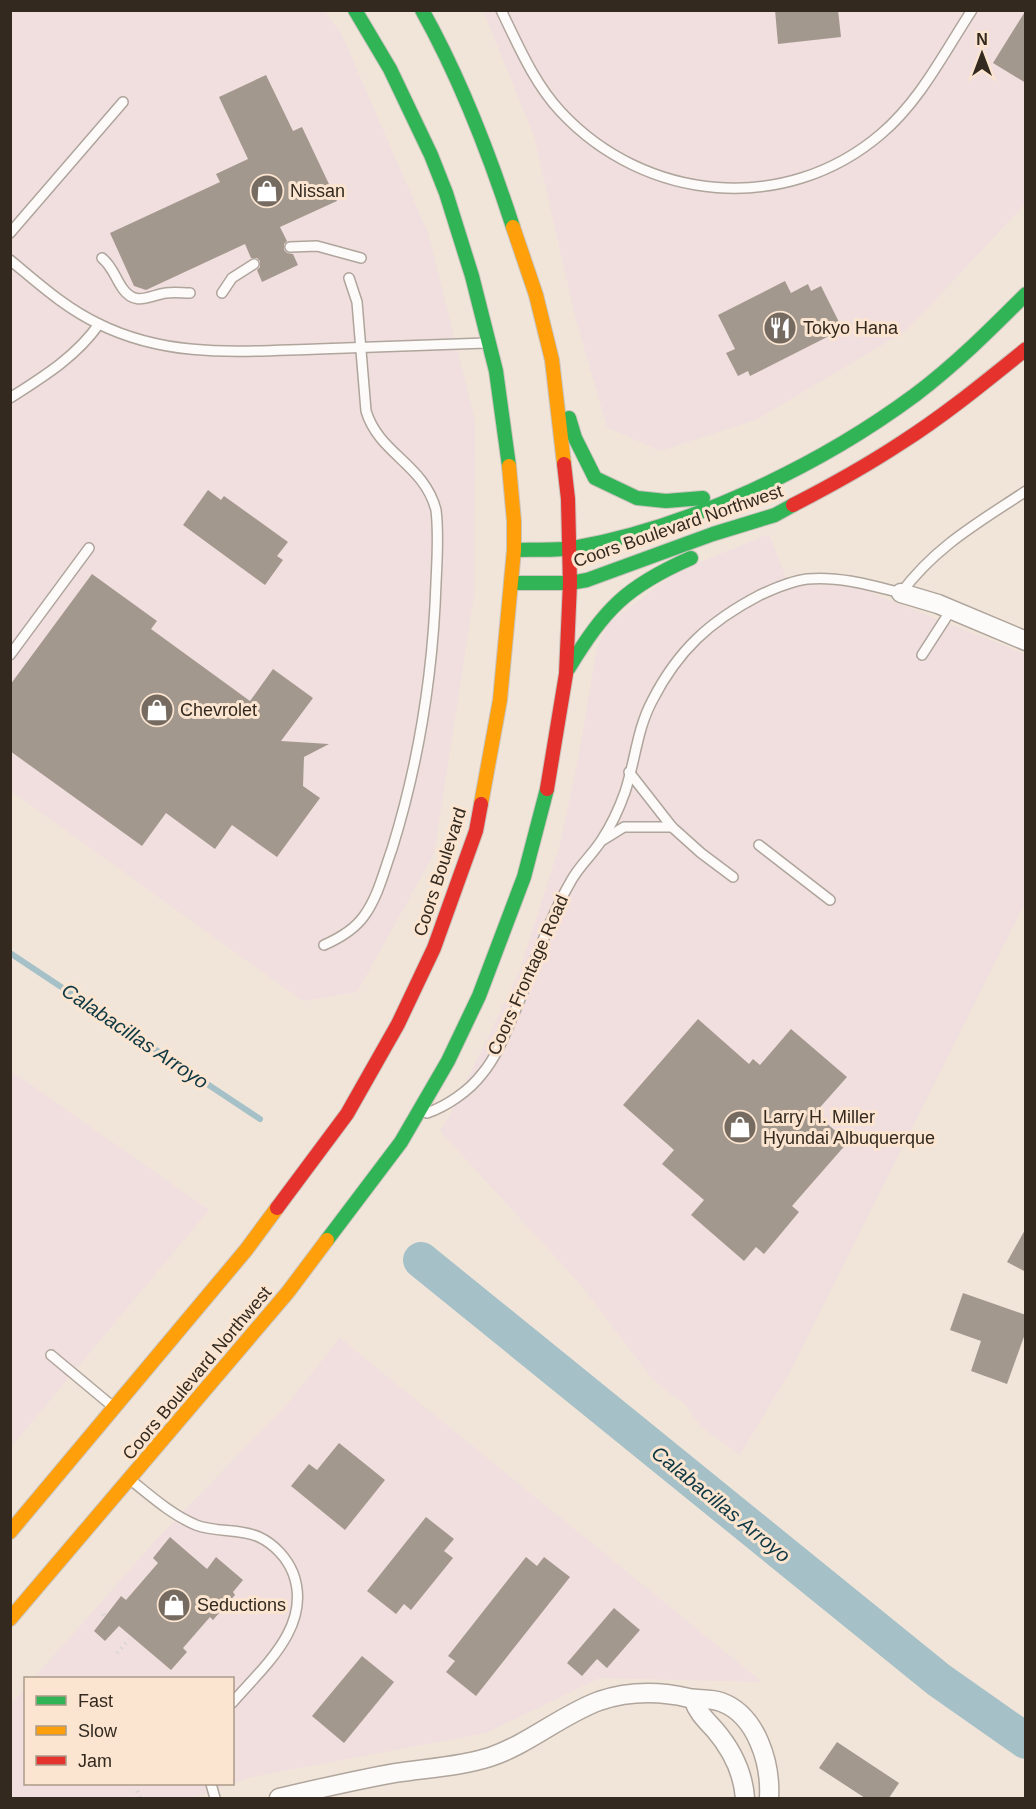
<svg xmlns="http://www.w3.org/2000/svg" width="1036" height="1809" font-family="Helvetica,sans-serif">
	<style>
		.commercial { fill: #f1dede }
		.lines { fill: none; stroke-linecap: round; stroke-linejoin: round }
		.stream { stroke: #a5c1c7; stroke-width: 6 }
		.river { stroke: #a5c1c7; stroke-width: 36 }
		.building { fill: #a3988e }
		.lane-casing { stroke: #afa59c; stroke-width: 12 }
		.street-casing { stroke: #afa59c; stroke-width: 21 }
		.fast-casing { stroke: #c9c3bc; stroke-width: 16 }
		.slow-casing { stroke: #c9c3bc; stroke-width: 16 }
		.jam-casing { stroke: #c9c3bc; stroke-width: 16 }
		.path { stroke: #d8d5d2; stroke-width: 4; stroke-dasharray: 1.5 4.5; stroke-linecap: butt }
		.lane { stroke: #fdfbf9; stroke-width: 9 }
		.street { stroke: #fdfbf9; stroke-width: 18 }
		.fast { stroke: #30b455; stroke-width: 14 }
		.slow { stroke: #ff9f0a; stroke-width: 14 }
		.jam { stroke: #e5322d; stroke-width: 14 }
		.labels { text-anchor: middle; dominant-baseline: central; stroke-width: 6; stroke-linejoin: round; paint-order: stroke }
		.poi-label { font-size: 18px; fill: #33291f; stroke: #fbe5d0; text-anchor: start }
		.street-label { font-size: 18px; fill: #33291f; stroke: #fbe5d0 }
		.water-label { font-size: 20px; font-style: italic; fill: #0d3843; stroke: #fbe5d0 }
	</style>
	<rect width="100%" height="100%" fill="#f1e5da"/>
	<g class="commercial">
		<path d="M11,11H324L341,33L428,233L475,421L474,595L434,854L357,992L303,1001L11,791Z"/>
		<path d="M483,11H1025V204L907,330L758,419L660,451L607,427L575,316L534,136Z"/>
		<path d="M769,534L790,588L804,584L854,586L1025,654V903L790,1372L740,1455L700,1426L684,1403L665,1390L651,1377L579,1283L440,1131L450,1115L519,973L560,844L578,760L597,648L608,624L678,571Z"/>
		<path d="M11,1071L209,1210L11,1447Z"/>
		<path d="M340,1338L762,1682L600,1678L486,1733L251,1777L192,1798H11V1705L25,1688L26,1784H232V1678H34L157,1539L289,1402Z"/>
	</g>
	<g class="lines">
		<path class="stream" d="M10,953L260,1119"/>
		<path class="river" d="M421,1260L939,1680L1026,1741"/>
	</g>
	<g class="building">
		<path d="M775,10H838L841,37L778,44Z"/>
		<path d="M1026,10V83L993,63Z"/>
		<path d="M266,75L293,131L302,127L337,201L280,227L287,241L284,244V250L287,253L293,254L298,265L262,282L257,270L260,267V261L257,258H251L245,244L146,290L134,286L110,233L220,182L216,174L248,159L219,97Z"/>
		<path d="M785,281L791,293L808,284L811,291L821,286L839,322L833,325L837,332L750,376L748,371L738,376L726,353L735,349L718,315Z"/>
		<path d="M208,490L221,500L224,496L288,542L277,556L283,560L265,585L183,525Z"/>
		<path d="M92,574L157,621L151,629L250,701L273,669L313,698L281,741L329,744L304,757L303,786L320,798L277,857L232,825L215,849L166,813L142,846L10,751V685Z"/>
		<path d="M698,1019L749,1064L753,1059L760,1065L791,1029L847,1077L815,1113L848,1142L792,1206L799,1212L764,1254L756,1247L744,1261L691,1215L704,1200L662,1164L674,1150L623,1105Z"/>
		<path d="M1026,1228V1272L1007,1262Z"/>
		<path d="M963,1293L1026,1315V1331L1007,1384L971,1371L981,1341L950,1330Z"/>
		<path d="M339,1443L385,1480L345,1530L291,1486L309,1464L317,1470Z"/>
		<path d="M426,1517L454,1539L444,1551L453,1558L411,1610L404,1604L396,1614L367,1591Z"/>
		<path d="M170,1537L207,1569L216,1557L243,1580L233,1592L235,1595L213,1620L210,1617L183,1648L187,1652L171,1670L119,1626L105,1641L94,1631L121,1596L126,1600L158,1563L153,1558Z"/>
		<path d="M526,1557L537,1566L544,1557L570,1577L476,1696L446,1672L455,1661L448,1656Z"/>
		<path d="M614,1608L640,1630L607,1668L597,1659L582,1676L567,1663Z"/>
		<path d="M362,1656L394,1682L344,1743L312,1716Z"/>
		<path d="M837,1742L899,1783L889,1798H865L819,1768Z"/>
	</g>
	<g class="lines">
		<defs>
			<g id="lane">
				<path d="M501,10C518,45 534,83 561,112C645,202 785,216 881,134C920,101 944,53 972,10"/>
				<path d="M10,233L123,102"/>
				<path d="M290,247L317,246L361,258"/>
				<path d="M102,258C113,267 115,278 123,289C136,307 150,295 166,293C174,292 182,293 190,293"/>
				<path d="M10,260C38,283 65,308 99,324C170,359 241,351 318,349C374,347 430,345 486,343"/>
				<path d="M222,293L232,278L254,264"/>
				<path d="M10,398C43,377 77,356 99,324"/>
				<path d="M10,655L89,548"/>
				<path d="M922,655L951,610"/>
				<path d="M629,772L672,827L701,853L733,877"/>
				<path d="M603,840L624,827H672"/>
				<path d="M759,845L830,900"/>
				<path d="M324,945C340,938 354,930 364,916C378,897 384,871 392,849C419,762 433,674 436,583C437,559 439,534 436,510C424,464 379,454 366,411L357,302L349,278"/>
				<path d="M427,1113C447,1106 469,1091 482,1074C495,1059 504,1037 512,1018C532,973 546,924 571,881C579,866 592,855 601,841C611,826 619,809 625,792C635,762 637,729 652,701C678,650 710,621 760,595C775,588 791,581 807,579C839,576 870,585 901,593C936,546 978,523 1026,491"/>
				<path d="M51,1355L111,1405"/>
				<path d="M132,1481C152,1497 172,1515 196,1525C217,1533 239,1528 259,1537C274,1544 287,1558 293,1573C313,1626 263,1667 232,1703"/>
				<path d="M211,1784L215,1798"/>
			</g>
			<g id="street">
				<path d="M901,593L938,604L1026,641"/>
				<path d="M693,1699C698,1713 705,1719 715,1730C732,1750 743,1772 745,1798"/>
				<path d="M279,1798C317,1789 356,1780 395,1773C426,1768 459,1767 490,1757C529,1744 561,1715 599,1701C629,1691 659,1691 689,1698C700,1700 710,1698 721,1702C757,1715 771,1764 769,1798"/>
			</g>
			<g id="fast">
				<path d="M355,10L390,69L431,155L446,193L472,276L496,371L509,466"/>
				<path d="M422,10C460,78 489,153 513,227"/>
				<path d="M569,418L575,438L595,478L637,498L666,501L703,498"/>
				<path d="M514,550C533,549 554,551 573,548C691,527 819,466 915,395C955,365 991,329 1026,294"/>
				<path d="M511,583H570L587,580L713,534L775,515L793,505"/>
				<path d="M568,669C605,609 625,587 691,558"/>
				<path d="M327,1240L401,1142L448,1061L479,996L524,877L547,789"/>
			</g>
			<g id="slow">
				<path d="M513,227L536,295L552,360L564,464"/>
				<path d="M481,804L500,700L514,550V521L509,466"/>
				<path d="M10,1532L246,1250L277,1208"/>
				<path d="M10,1619L288,1292L327,1240"/>
			</g>
			<g id="jam">
				<path d="M793,505C830,486 866,466 901,443C945,415 985,382 1026,349"/>
				<path d="M547,789L566,674L570,583L568,499L564,464"/>
				<path d="M277,1208L347,1114L398,1024L434,948L476,831L481,804"/>
			</g>
		</defs>
		<use href="#lane" class="lane-casing"/>
		<use href="#street" class="street-casing"/>
		<use href="#fast" class="fast-casing"/>
		<use href="#slow" class="slow-casing"/>
		<use href="#jam" class="jam-casing"/>
		<g class="path">
			<path d="M103,1614L105,1618"/>
			<path d="M117,1653L129,1639"/>
			<path d="M137,1791L140,1798"/>
		</g>
		<use href="#lane" class="lane"/>
		<use href="#street" class="street"/>
		<use href="#fast" class="fast"/>
		<use href="#slow" class="slow"/>
		<use href="#jam" class="jam"/>
	</g>
	<defs>
		<symbol id="shop-disc" viewBox="-11 -11 22 22"><circle r="9.5" fill="#766b60" stroke="#fbe5d0"/><path d="M-5-2.5h2.3a2.7 3.5 0 0 1 5.4 0H5L5.5 6h-11ZM-1.5-2.5h3a1.5 2.3 0 0 0-3 0Z" fill="#fff"/></symbol>
		<symbol id="restaurant-disc" viewBox="-11 -11 22 22"><circle r="9.5" fill="#766b60" stroke="#fbe5d0"/><path d="M-5-6h1v4h1v-4h1v4h1v-4h1v5L-1.5 .5V6h-2V.5L-5-1ZM5-6V6H3V1.5H1.5Q1.5-4 5-6Z" fill="#fff"/></symbol>
	</defs>
	<g fill-rule="evenodd">
		<use href="#shop-disc" x="248" y="172" width="38" height="38"/>
		<use href="#restaurant-disc" x="761" y="309" width="38" height="38"/>
		<use href="#shop-disc" x="138" y="691" width="38" height="38"/>
		<use href="#shop-disc" x="721" y="1108" width="38" height="38"/>
		<use href="#shop-disc" x="155" y="1586" width="38" height="38"/>
	</g>
	<g class="labels">
		<g class="poi-label">
			<text x="290" y="191">Nissan</text>
			<text x="803" y="328">Tokyo Hana</text>
			<text x="180" y="710">Chevrolet</text>
			<text x="763" y="1117">Larry H. Miller<tspan x="763" dy="21">Hyundai Albuquerque</tspan></text>
			<text x="197" y="1605">Seductions</text>
		</g>
		<g class="street-label">
			<text transform="translate(678 526) rotate(-19)">Coors Boulevard Northwest</text>
			<text transform="translate(440 872) rotate(-72)">Coors Boulevard</text>
			<text transform="translate(528 975) rotate(-66)">Coors Frontage Road</text>
			<text transform="translate(197 1373) rotate(-50)">Coors Boulevard Northwest</text>
		</g>
		<g class="water-label">
			<text transform="translate(135 1036) rotate(34)">Calabacillas Arroyo</text>
			<text transform="translate(721 1504) rotate(39)">Calabacillas Arroyo</text>
		</g>
	</g>
	<rect width="1036" height="1809" fill="none" stroke="#33291f" stroke-width="24"/>
	<rect x="24" y="1677" width="210" height="108" fill="#fbe5d0" stroke="#ab9a89" stroke-width="1.5"/>
	<rect x="36" y="1696" width="30" height="9" fill="#30b455" stroke="#ab9a89" stroke-width="1.5"/>
	<text x="78" y="1707" font-size="18" fill="#33291f">Fast</text>
	<rect x="36" y="1726" width="30" height="9" fill="#ff9f0a" stroke="#ab9a89" stroke-width="1.5"/>
	<text x="78" y="1737" font-size="18" fill="#33291f">Slow</text>
	<rect x="36" y="1756" width="30" height="9" fill="#e5322d" stroke="#ab9a89" stroke-width="1.5"/>
	<text x="78" y="1767" font-size="18" fill="#33291f">Jam</text>
	<g transform="translate(982 54)" stroke="#fbe5d0" stroke-width="4.5" paint-order="stroke">
	<path d="M0-4.5L10 22L0 15L-10 22Z" fill="#33291f"/>
	<text y="-9" font-size="16" font-weight="bold" text-anchor="middle" fill="#33291f">N</text>
	</g>
</svg>
